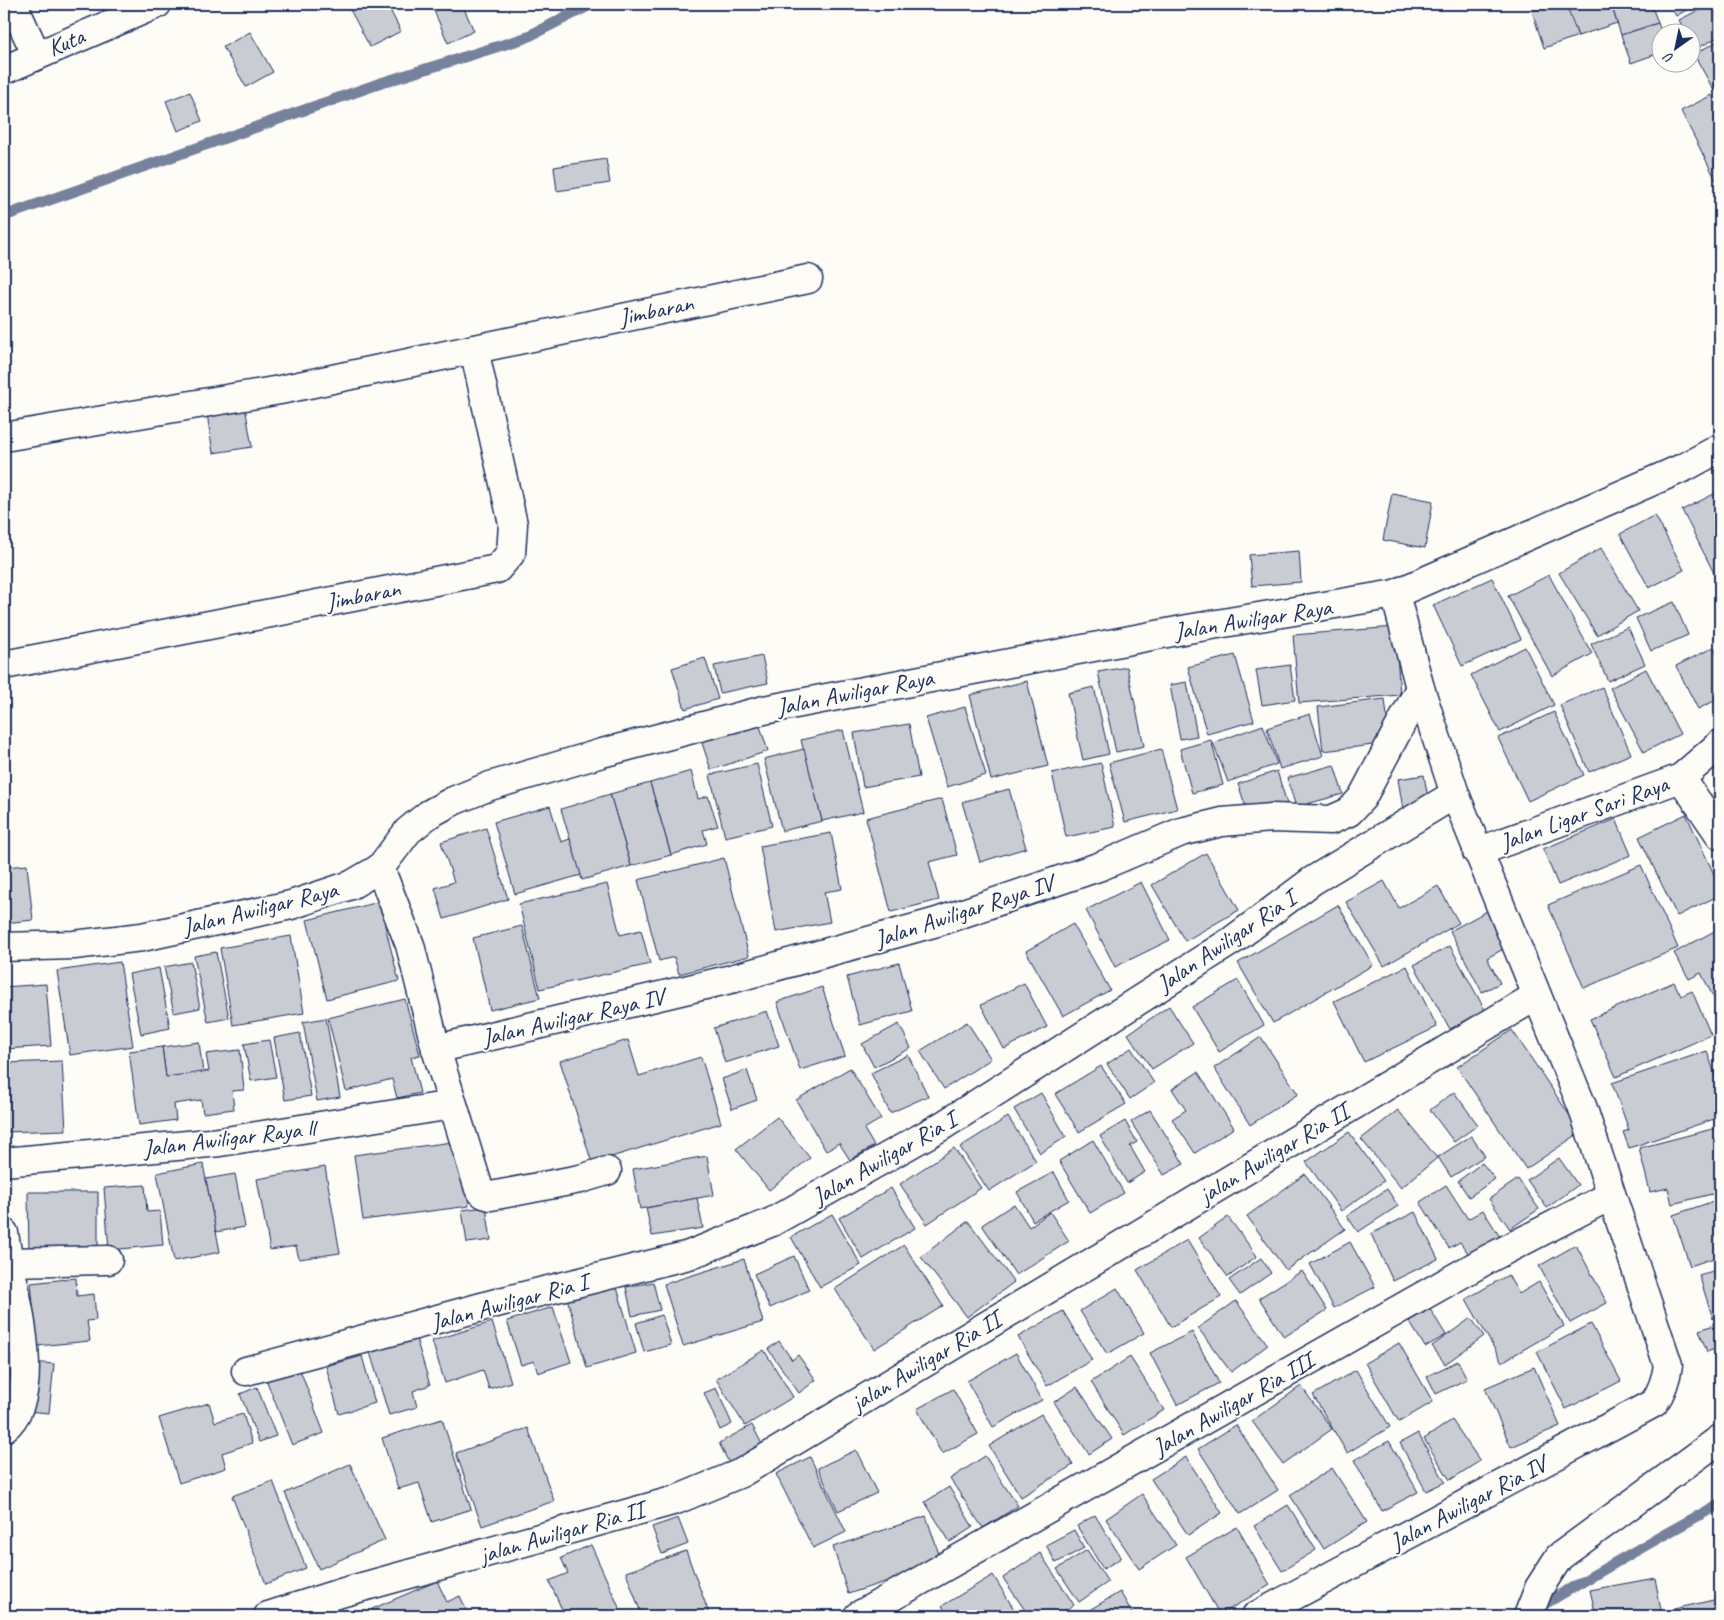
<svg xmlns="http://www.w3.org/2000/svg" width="1724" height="1620" font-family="Caveat,sans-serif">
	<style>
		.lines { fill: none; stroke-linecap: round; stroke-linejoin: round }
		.stream { stroke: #76819c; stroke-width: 11 }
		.building { fill: #c9ccd3; stroke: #1b2f5e }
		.minor-casing { stroke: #1b2f5e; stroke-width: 31 }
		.minor { stroke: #fdfcf7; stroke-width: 28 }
		.labels { text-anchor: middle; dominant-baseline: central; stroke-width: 4; stroke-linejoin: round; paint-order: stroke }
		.street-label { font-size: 24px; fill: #1b2f5e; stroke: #fdfcf7 }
	</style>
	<rect width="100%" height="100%" fill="#fdfcf7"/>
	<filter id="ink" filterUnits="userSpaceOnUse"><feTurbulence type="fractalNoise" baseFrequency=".02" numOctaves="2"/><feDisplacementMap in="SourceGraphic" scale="10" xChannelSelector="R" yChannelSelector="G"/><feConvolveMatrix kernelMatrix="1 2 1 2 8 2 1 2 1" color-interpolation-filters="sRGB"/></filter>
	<g filter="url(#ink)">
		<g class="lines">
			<g class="stream">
				<path d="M4,216L381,83L525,38L592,4"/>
				<path d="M1536,1609C1597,1573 1658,1537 1720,1504"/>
			</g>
		</g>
		<g class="building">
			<path d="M347,4H407L391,12L401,31L370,47Z"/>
			<path d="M431,4H462L474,31L448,43Z"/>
			<path d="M1554,4H1566L1578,36L1544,48L1532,11Z"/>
			<path d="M1566,4H1611L1617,23L1578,36Z"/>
			<path d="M1611,4H1651L1658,23L1621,35Z"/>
			<path d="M1669,4H1697L1676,16Z"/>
			<path d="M1711,4H1720V36L1694,50L1692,44V32H1685L1679,20Z"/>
			<path d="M1658,23L1662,34V52L1631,63L1621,35Z"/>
			<path d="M250,32L273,72L246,87L223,47Z"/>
			<path d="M1720,40V88L1714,91L1694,54Z"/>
			<path d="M190,92L202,121L178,131L166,101Z"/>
			<path d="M1712,95L1720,112V188L1681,111Z"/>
			<path d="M606,159L610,183L557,191L554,167Z"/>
			<path d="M244,401L252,447L213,453L206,407Z"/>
			<path d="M1720,491V577L1717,579L1682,510Z"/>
			<path d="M1392,493L1433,501L1425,548L1383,540Z"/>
			<path d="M1655,515L1684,570L1649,588L1620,534Z"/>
			<path d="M1601,548L1638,611L1597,635L1559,573Z"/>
			<path d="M1299,551L1301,582L1252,586L1249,555Z"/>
			<path d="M1549,575L1592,654L1552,676L1508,596Z"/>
			<path d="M1492,578L1521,639L1462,666L1433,605Z"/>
			<path d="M1674,602L1688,635L1651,651L1636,618Z"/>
			<path d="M1395,627L1400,695L1299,703L1293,635Z"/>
			<path d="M1628,627L1645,664L1608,681L1591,644Z"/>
			<path d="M1525,647L1554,705L1500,732L1471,675Z"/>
			<path d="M1714,647L1720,660V698L1698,709L1676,666Z"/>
			<path d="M1235,655L1254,721L1207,734L1188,667Z"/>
			<path d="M762,656L768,683L720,693L714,666Z"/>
			<path d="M705,658L718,699L685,709L672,668Z"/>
			<path d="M1290,665L1295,700L1262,705L1256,670Z"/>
			<path d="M1127,667L1144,746L1116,752L1098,672Z"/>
			<path d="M1646,669L1680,734L1644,752L1610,688Z"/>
			<path d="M1027,681L1048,766L991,780L970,695Z"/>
			<path d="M1187,682L1197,736L1180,739L1170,685Z"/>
			<path d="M1094,687L1109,754L1083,760L1068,693Z"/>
			<path d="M1602,687L1631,754L1589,772L1560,705Z"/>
			<path d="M1385,699L1390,743L1323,751L1318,707Z"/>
			<path d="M965,707L986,775L947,787L926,718Z"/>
			<path d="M1554,712L1584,775L1528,801L1498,738Z"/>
			<path d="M1310,714L1323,756L1280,769L1267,728Z"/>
			<path d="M758,720L768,751L711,770L701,740Z"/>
			<path d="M909,724L919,777L863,787L854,733Z"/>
			<path d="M1263,725L1277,764L1228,782L1213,743Z"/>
			<path d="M843,730L863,812L822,821L801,740Z"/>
			<path d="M1211,740L1223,785L1192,793L1180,749Z"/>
			<path d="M804,749L822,821L782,831L764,759Z"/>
			<path d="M1161,749L1177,809L1125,822L1109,763Z"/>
			<path d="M1101,763L1115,827L1066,837L1052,773Z"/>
			<path d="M757,764L772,826L725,837L710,775Z"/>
			<path d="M1334,765L1343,794L1296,807L1287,778Z"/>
			<path d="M691,771L698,799L708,796L718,826L703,830L707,844L671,855L650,783Z"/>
			<path d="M1277,771L1287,804L1249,816L1238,784Z"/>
			<path d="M1424,775L1429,805L1403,809L1398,779Z"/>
			<path d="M650,783L671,855L631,866L610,794Z"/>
			<path d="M1009,789L1026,848L980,862L962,802Z"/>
			<path d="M610,794L631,866L582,880L561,809Z"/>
			<path d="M942,799L957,855L929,862L939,900L891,912L866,818Z"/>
			<path d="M550,806L561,842L570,839L581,875L515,894L494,822Z"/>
			<path d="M1686,814L1720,887V895L1677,916L1639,837Z"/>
			<path d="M1616,819L1631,855L1558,885L1543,849Z"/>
			<path d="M486,828L508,899L444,919L435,888L454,882L441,842Z"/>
			<path d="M831,833L842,889L824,892L830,922L776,932L760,846Z"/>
			<path d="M1206,853L1239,910L1185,941L1152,885Z"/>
			<path d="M724,858L749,956L679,974L674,957L659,961L638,880Z"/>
			<path d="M27,865L33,920L4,923V867Z"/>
			<path d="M1641,865L1678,948L1584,988L1548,905Z"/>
			<path d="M1384,881L1399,908L1438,886L1459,923L1384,966L1346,902Z"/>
			<path d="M1141,882L1170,940L1115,967L1086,910Z"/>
			<path d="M607,884L620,935L641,930L650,964L540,989L519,904Z"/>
			<path d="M379,902L399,981L327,999L307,920Z"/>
			<path d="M1338,905L1373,965L1273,1023L1238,963Z"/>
			<path d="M1489,910L1507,947L1487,958L1500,983L1482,992L1450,931Z"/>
			<path d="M1073,924L1110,990L1063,1016L1026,951Z"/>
			<path d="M522,926L540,998L490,1010L473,938Z"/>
			<path d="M1720,928V1005L1718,1006L1701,973L1689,979L1674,953Z"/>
			<path d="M291,936L304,1013L233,1025L220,948Z"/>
			<path d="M1450,946L1485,1010L1450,1029L1414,965Z"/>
			<path d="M216,952L229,1018L208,1022L194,956Z"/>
			<path d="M120,962L133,1046L70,1055L57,971Z"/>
			<path d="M191,962L200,1008L174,1013L164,967Z"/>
			<path d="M899,963L912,1011L860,1025L847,977Z"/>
			<path d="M1407,966L1437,1027L1364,1062L1334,1001Z"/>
			<path d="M159,968L170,1028L141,1034L129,974Z"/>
			<path d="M1238,980L1264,1025L1219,1052L1192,1007Z"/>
			<path d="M1674,982L1681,996L1692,991L1711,1035L1616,1077L1590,1019Z"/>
			<path d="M1024,983L1047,1027L1004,1049L981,1005Z"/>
			<path d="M46,984L51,1046L4,1049V987Z"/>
			<path d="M822,987L845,1056L800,1070L777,1002Z"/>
			<path d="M405,999L420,1055L411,1057L420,1093L397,1098L392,1079L346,1091L328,1018Z"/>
			<path d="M1169,1006L1193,1043L1152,1069L1128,1034Z"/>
			<path d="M767,1011L779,1046L725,1063L714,1028Z"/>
			<path d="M1720,1016V1035L1713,1019Z"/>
			<path d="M326,1018L340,1097L317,1101L303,1022Z"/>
			<path d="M967,1022L991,1059L944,1089L920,1051Z"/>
			<path d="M899,1024L911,1048L874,1067L862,1044Z"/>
			<path d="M1512,1030L1581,1132L1526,1169L1457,1067Z"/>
			<path d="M300,1033L311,1096L285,1100L274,1038Z"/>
			<path d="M1261,1037L1298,1094L1250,1125L1214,1068Z"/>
			<path d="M269,1040L276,1077L251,1081L244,1044Z"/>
			<path d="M628,1040L639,1076L701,1057L721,1123L592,1163L560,1061Z"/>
			<path d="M199,1042L203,1073L166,1077L162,1047Z"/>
			<path d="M162,1047L166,1077L209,1071L206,1054L240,1050L244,1090L232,1091L234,1109L203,1113L201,1100L174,1104L176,1120L139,1125L129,1051Z"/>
			<path d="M1131,1048L1154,1083L1130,1099L1107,1064Z"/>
			<path d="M1707,1051L1720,1089V1117L1629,1148L1623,1132L1629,1130L1612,1083Z"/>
			<path d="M908,1055L928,1096L890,1113L871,1073Z"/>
			<path d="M62,1061L66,1130L4,1132V1063Z"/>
			<path d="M1101,1066L1126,1104L1079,1132L1055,1094Z"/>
			<path d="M850,1068L881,1119L864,1129L874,1146L850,1160L839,1143L826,1151L796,1100Z"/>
			<path d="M747,1070L757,1100L732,1109L722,1079Z"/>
			<path d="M1198,1072L1234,1128L1195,1153L1172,1119L1186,1110L1172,1089Z"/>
			<path d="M1454,1092L1478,1125L1454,1142L1430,1110Z"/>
			<path d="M1041,1093L1066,1137L1040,1153L1014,1109Z"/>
			<path d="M1150,1110L1184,1164L1164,1175L1131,1122Z"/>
			<path d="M1398,1110L1437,1158L1401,1188L1361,1139Z"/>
			<path d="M777,1117L810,1158L769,1190L736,1149Z"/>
			<path d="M1008,1117L1036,1161L989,1191L960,1147Z"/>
			<path d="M1125,1121L1137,1142L1130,1146L1145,1172L1127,1183L1100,1136Z"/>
			<path d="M1720,1127V1192L1672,1204L1668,1188L1650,1192L1639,1148Z"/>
			<path d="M1349,1132L1384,1181L1341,1211L1306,1162Z"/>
			<path d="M1471,1136L1485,1156L1451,1177L1438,1157Z"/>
			<path d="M1093,1140L1124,1193L1090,1213L1059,1161Z"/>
			<path d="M460,1141L469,1206L363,1220L354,1155Z"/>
			<path d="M954,1148L981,1188L927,1224L900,1184Z"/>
			<path d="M707,1156L714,1195L640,1209L633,1169Z"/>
			<path d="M1559,1158L1578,1185L1547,1208L1527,1180Z"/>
			<path d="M1482,1163L1495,1179L1469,1197L1458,1181Z"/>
			<path d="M203,1164L220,1252L174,1261L157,1173Z"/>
			<path d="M325,1167L340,1253L299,1259L296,1246L270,1250L257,1179Z"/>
			<path d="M1054,1172L1069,1200L1033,1221L1017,1192Z"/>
			<path d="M235,1174L245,1227L216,1232L206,1179Z"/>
			<path d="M1305,1174L1345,1229L1286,1270L1247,1216Z"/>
			<path d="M1518,1179L1539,1209L1510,1229L1489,1199Z"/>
			<path d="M145,1185L147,1212L160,1211L163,1245L109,1250L104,1188Z"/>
			<path d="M1446,1185L1468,1219L1483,1210L1500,1237L1470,1256L1460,1242L1449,1248L1420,1202Z"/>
			<path d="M891,1188L915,1228L863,1259L839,1218Z"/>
			<path d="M1387,1189L1398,1206L1358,1232L1347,1216Z"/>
			<path d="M28,1192H98V1253L29,1254Z"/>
			<path d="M697,1198L703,1228L652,1236L646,1208Z"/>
			<path d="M1720,1199V1256L1690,1266L1673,1215Z"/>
			<path d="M1014,1204L1029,1227L1050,1212L1069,1241L1016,1275L982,1225Z"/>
			<path d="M486,1207L491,1240L467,1243L462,1210Z"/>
			<path d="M1415,1212L1438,1259L1393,1281L1371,1234Z"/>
			<path d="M832,1214L861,1265L820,1287L791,1237Z"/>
			<path d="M1228,1217L1257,1256L1228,1277L1199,1238Z"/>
			<path d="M968,1221L1014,1282L967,1317L921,1257Z"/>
			<path d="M1187,1240L1221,1297L1171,1327L1137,1270Z"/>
			<path d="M1350,1242L1375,1287L1334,1308L1310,1264Z"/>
			<path d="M904,1245L943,1306L874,1349L835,1289Z"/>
			<path d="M1576,1245L1607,1303L1570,1323L1539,1266Z"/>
			<path d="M794,1256L809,1290L770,1308L754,1274Z"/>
			<path d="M1261,1258L1271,1273L1240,1295L1229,1280Z"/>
			<path d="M744,1259L763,1322L683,1346L664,1284Z"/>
			<path d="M1720,1269V1317L1713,1319L1699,1275Z"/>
			<path d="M1302,1271L1327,1310L1284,1337L1259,1298Z"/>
			<path d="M1508,1275L1519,1294L1539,1282L1564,1326L1502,1362L1466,1299Z"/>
			<path d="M76,1278L77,1296L94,1294L96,1320L87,1321L90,1341L37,1346L31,1283Z"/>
			<path d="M653,1282L660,1310L632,1316L626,1287Z"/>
			<path d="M616,1284L636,1353L587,1368L567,1298Z"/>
			<path d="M1117,1288L1144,1333L1107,1354L1080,1311Z"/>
			<path d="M1236,1301L1268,1345L1231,1372L1198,1328Z"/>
			<path d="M553,1307L571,1362L538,1373L534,1361L521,1365L507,1321Z"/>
			<path d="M1430,1309L1446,1335L1425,1347L1409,1321Z"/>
			<path d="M1063,1311L1092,1360L1047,1386L1018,1337Z"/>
			<path d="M662,1315L671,1345L644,1352L636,1323Z"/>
			<path d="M1471,1318L1484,1336L1445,1364L1432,1346Z"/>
			<path d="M492,1322L511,1382L489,1389L483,1370L445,1383L432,1341Z"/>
			<path d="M1720,1323V1347L1707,1352L1699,1330Z"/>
			<path d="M1591,1324L1621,1381L1566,1409L1537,1352Z"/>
			<path d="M13,1330L16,1353L4,1355V1332Z"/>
			<path d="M1192,1332L1219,1383L1177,1405L1150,1353Z"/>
			<path d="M415,1335L430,1385L413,1391L417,1407L389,1415L369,1349Z"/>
			<path d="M779,1341L792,1360L798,1355L816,1380L799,1393L768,1349Z"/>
			<path d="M1399,1343L1433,1402L1399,1422L1365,1363Z"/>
			<path d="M764,1350L793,1397L745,1426L716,1379Z"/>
			<path d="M1016,1353L1042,1400L993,1427L967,1381Z"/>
			<path d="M362,1356L375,1403L339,1414L326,1366Z"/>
			<path d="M1130,1357L1164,1410L1124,1435L1091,1382Z"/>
			<path d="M1458,1361L1467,1379L1436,1394L1427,1376Z"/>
			<path d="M32,1362L54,1364L49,1413L27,1411Z"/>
			<path d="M299,1367L324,1433L292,1445L266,1379Z"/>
			<path d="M1534,1367L1560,1426L1511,1447L1485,1388Z"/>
			<path d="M1356,1370L1390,1427L1347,1453L1313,1395Z"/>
			<path d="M1301,1386L1332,1429L1283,1464L1252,1421Z"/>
			<path d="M257,1387L276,1436L259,1442L240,1394Z"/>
			<path d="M1077,1387L1112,1439L1089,1454L1054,1402Z"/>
			<path d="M716,1388L732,1424L720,1430L704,1393Z"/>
			<path d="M953,1389L978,1434L942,1454L917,1409Z"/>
			<path d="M209,1403L215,1422L243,1414L252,1443L222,1453L226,1468L179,1483L159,1418Z"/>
			<path d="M1041,1414L1073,1465L1021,1497L989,1446Z"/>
			<path d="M442,1419L471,1509L432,1522L419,1483L398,1489L382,1438Z"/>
			<path d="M1452,1420L1480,1461L1450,1480L1424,1439Z"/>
			<path d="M752,1425L763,1446L729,1463L719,1443Z"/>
			<path d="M1236,1425L1278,1490L1240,1514L1198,1449Z"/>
			<path d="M528,1428L554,1501L482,1526L456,1453Z"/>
			<path d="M1418,1433L1445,1482L1426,1491L1400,1443Z"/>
			<path d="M1389,1441L1418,1492L1382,1511L1354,1460Z"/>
			<path d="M856,1450L877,1493L838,1511L818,1468Z"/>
			<path d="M985,1456L1018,1506L983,1528L950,1479Z"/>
			<path d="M810,1457L846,1532L813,1548L776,1474Z"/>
			<path d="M1186,1457L1222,1513L1188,1535L1151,1479Z"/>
			<path d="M350,1464L385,1540L319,1569L285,1493Z"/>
			<path d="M1332,1468L1367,1522L1324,1549L1290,1495Z"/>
			<path d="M273,1481L306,1568L266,1584L232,1496Z"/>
			<path d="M949,1487L973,1527L950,1542L925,1502Z"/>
			<path d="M1142,1494L1176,1545L1139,1569L1106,1519Z"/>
			<path d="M1288,1505L1316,1550L1282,1571L1254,1526Z"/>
			<path d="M1095,1515L1121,1558L1103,1569L1077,1526Z"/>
			<path d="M926,1516L942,1563L848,1594L833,1547Z"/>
			<path d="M678,1518L688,1544L662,1554L652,1527Z"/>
			<path d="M1237,1527L1270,1585L1220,1615L1186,1557Z"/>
			<path d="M1074,1530L1084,1548L1056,1563L1046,1545Z"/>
			<path d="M591,1545L623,1616H565L549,1581L568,1573L561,1558Z"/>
			<path d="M1087,1550L1108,1582L1079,1602L1057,1569Z"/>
			<path d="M686,1551L710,1616H642L626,1572Z"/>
			<path d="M1040,1553L1074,1605L1056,1616H1029L1003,1578Z"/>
			<path d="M993,1575L1018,1616H949L942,1606Z"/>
			<path d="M1655,1578L1662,1616H1596L1590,1590Z"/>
			<path d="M437,1581L447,1602L460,1596L469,1616H375L372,1609Z"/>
			<path d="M1120,1592L1134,1616H1079Z"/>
			<path d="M1718,1599L1720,1616H1676L1674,1609Z"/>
		</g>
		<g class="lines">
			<defs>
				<g id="minor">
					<path d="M13,4L36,54"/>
					<path d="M4,70L157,4"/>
					<path d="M4,437L280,390L808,279"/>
					<path d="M4,665L497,569L511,553L513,524L474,349"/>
					<path d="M1681,778L1720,744"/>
					<path d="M1477,852L1681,778L1720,835"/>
					<path d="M380,868L410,945L436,1049L479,1189L484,1194L491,1196L580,1179L607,1171"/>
					<path d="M4,947L74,945L142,937L291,905L351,885L380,868L408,831L429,814L453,801L490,786L602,753L764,710L1188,629L1395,594L1687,466L1720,448"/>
					<path d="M436,1049L731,979L937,922L1101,866L1181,832L1222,822L1272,818L1331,820L1349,812L1362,798L1420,688"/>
					<path d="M4,1162L220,1142L452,1105"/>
					<path d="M4,1233C10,1281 48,1394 4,1428"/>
					<path d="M7,1262L108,1260"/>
					<path d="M246,1371L500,1302L689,1255L772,1222L942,1126L1233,940L1312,881L1455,794"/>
					<path d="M268,1616L337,1594L676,1500L741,1473L1536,996"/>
					<path d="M858,1616L1486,1260L1610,1196"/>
					<path d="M1256,1616L1654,1403C1662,1391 1666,1380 1668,1365L1582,1106L1455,794L1420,688L1395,594"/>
					<path d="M1528,1616L1539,1588L1559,1557L1720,1439"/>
				</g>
			</defs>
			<use href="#minor" class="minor-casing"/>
			<use href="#minor" class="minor"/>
		</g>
	</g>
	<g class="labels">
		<g class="street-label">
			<text transform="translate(66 42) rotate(-23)">Kuta</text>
			<text transform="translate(656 310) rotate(-12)">Jimbaran</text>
			<text transform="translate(363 595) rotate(-11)">Jimbaran</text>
			<text transform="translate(1253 619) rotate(-9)">Jalan Awiligar Raya</text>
			<text transform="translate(855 692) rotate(-11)">Jalan Awiligar Raya</text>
			<text transform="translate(1584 813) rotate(-20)">Jalan Ligar Sari Raya</text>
			<text transform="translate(260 908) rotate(-14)">Jalan Awiligar Raya</text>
			<text transform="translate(964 911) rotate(-18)">Jalan Awiligar Raya IV</text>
			<text transform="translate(1226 941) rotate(-34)">Jalan Awiligar Ria I</text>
			<text transform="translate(573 1017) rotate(-13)">Jalan Awiligar Raya IV</text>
			<text transform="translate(229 1138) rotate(-7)">Jalan Awiligar Raya ll</text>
			<text transform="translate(1274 1153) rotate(-31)">jalan Awiligar Ria II</text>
			<text transform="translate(884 1158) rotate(-30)">Jalan Awiligar Ria I</text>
			<text transform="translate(509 1302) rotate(-15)">Jalan Awiligar Ria I</text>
			<text transform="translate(926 1361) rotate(-31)">jalan Awiligar Ria II</text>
			<text transform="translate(1233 1404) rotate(-30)">Jalan Awiligar Ria III</text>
			<text transform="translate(1468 1503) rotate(-28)">Jalan Awiligar Ria IV</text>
			<text transform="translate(562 1532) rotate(-16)">jalan Awiligar Ria II</text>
		</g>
	</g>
	<rect width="1724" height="1620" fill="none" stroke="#fdfcf7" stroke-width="20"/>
	<rect x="10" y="10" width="1704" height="1600" fill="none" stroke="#1b2f5e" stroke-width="2" filter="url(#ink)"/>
	<g transform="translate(1676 48) rotate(213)"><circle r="24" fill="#fdfcf7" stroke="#a3aaba"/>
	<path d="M0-4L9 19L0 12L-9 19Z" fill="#1b2f5e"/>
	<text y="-8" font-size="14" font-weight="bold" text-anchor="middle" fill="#1b2f5e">U</text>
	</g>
</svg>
